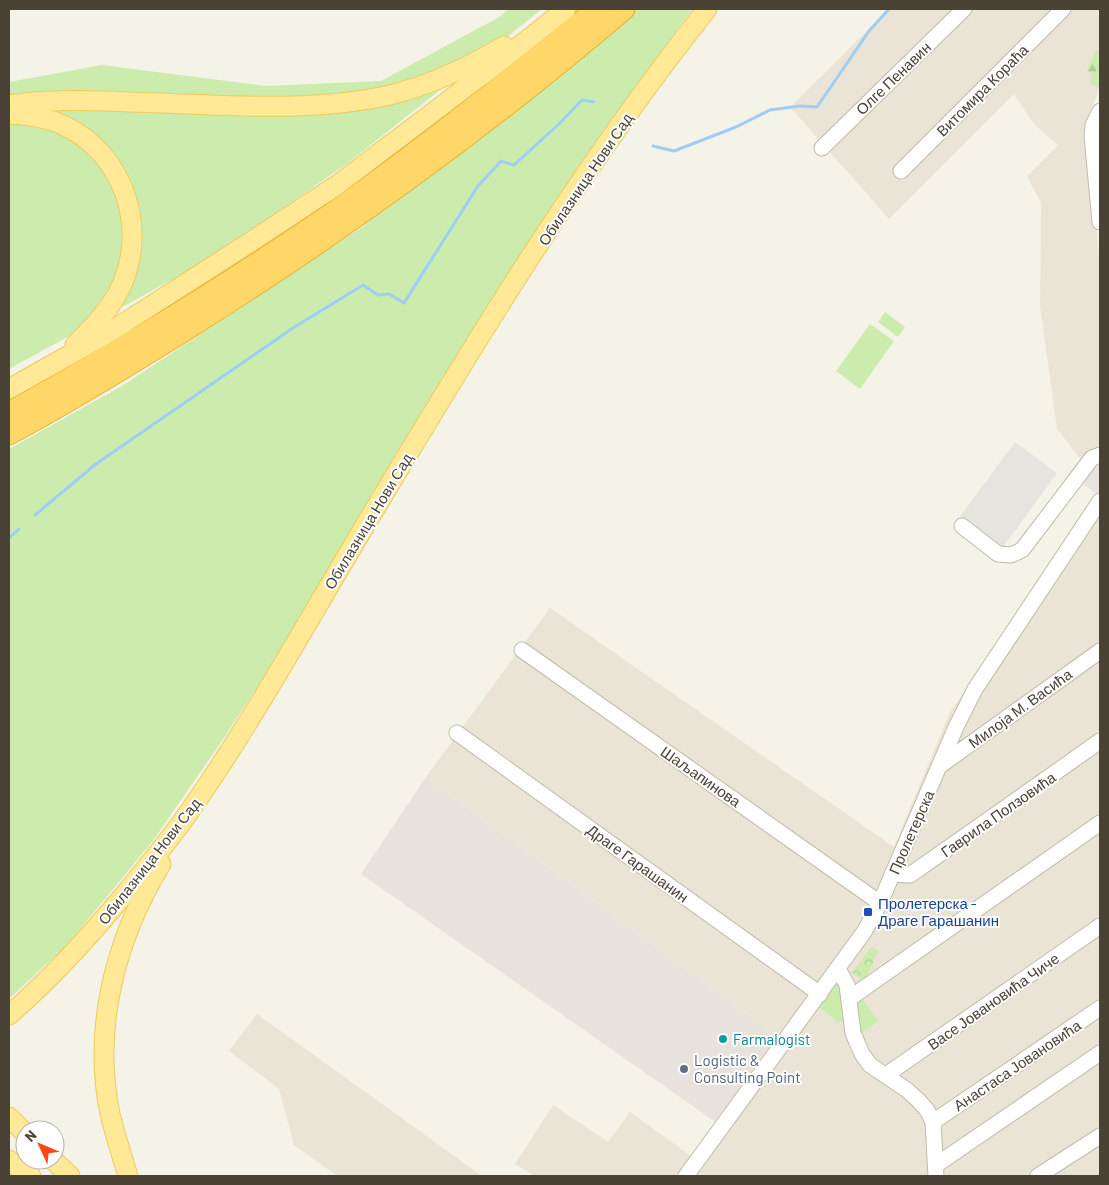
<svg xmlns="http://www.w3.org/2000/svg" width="1109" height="1185" font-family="Barlow,sans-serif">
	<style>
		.residential { fill: #e9e4d5 }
		.industrial { fill: #e7e3dc }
		.grass { fill: #cbecad }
		.forest { fill: url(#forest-firs) }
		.park { fill: url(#park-crowns) }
		.parking { fill: #e6e4df }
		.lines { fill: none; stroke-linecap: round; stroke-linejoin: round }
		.stream { stroke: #9fcdf6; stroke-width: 3 }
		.minor-casing { stroke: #c1baa9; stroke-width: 17 }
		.major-casing { stroke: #edcb5d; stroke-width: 21 }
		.highway-casing { stroke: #e9b12d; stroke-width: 23 }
		.minor { stroke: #fff; stroke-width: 15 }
		.major { stroke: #ffe896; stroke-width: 19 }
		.highway { stroke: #ffd768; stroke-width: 21 }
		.transit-dot { fill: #1a4fb4; stroke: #fff; stroke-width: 2 }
		.culture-dot { fill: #0f9aa8; stroke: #fff; stroke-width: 2 }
		.service-dot { fill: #5c6f8a; stroke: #fff; stroke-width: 2 }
		.labels { text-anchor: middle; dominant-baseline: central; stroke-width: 4; stroke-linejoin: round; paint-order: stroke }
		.street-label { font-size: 15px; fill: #494235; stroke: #fff }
		.transit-label { font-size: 15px; fill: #164399; stroke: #fff; text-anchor: start }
		.culture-label { font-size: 15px; fill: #0d838f; stroke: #fff; text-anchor: start }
		.service-label { font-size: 15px; fill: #4e5e75; stroke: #fff; text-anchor: start }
	</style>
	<defs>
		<pattern id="forest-firs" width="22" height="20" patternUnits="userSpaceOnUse" patternTransform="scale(1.25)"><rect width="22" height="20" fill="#cbecad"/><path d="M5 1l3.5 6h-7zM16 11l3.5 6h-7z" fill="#b0cc95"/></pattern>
		<pattern id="park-crowns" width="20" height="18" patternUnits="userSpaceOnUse" patternTransform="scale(1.25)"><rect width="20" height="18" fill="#cbecad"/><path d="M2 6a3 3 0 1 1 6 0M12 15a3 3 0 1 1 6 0" fill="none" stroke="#b0cc95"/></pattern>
	</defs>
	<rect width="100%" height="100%" fill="#f5f2e7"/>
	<g class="residential">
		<path d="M889,9H1100V86L1085,127L1098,241L1100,281V455L1083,462L1057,429L1040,306L1041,203L1027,176L1058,145L1034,124L1014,94L889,219L790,107Z"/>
		<path d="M1100,503V1176H534L515,1164L553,1105L608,1142L630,1112L691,1156L717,1123L779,1037L426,777L550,608L894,847L950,712Z"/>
		<path d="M257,1014L482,1176H337L294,1145L279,1089L229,1051Z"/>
	</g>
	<path class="industrial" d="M426,777L779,1037L717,1123L361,874Z"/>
	<g class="grass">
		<path d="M508,9H542L348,163L208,260L9,369V82L102,65L266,86L381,81L501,16Z"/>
		<path d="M638,9H693L679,27L634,91L295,629L224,738L152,842L66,946L9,999V449L122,386L362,227L530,96Z"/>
		<path d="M885,312L905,327L898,337L878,322Z"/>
		<path d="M870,324L894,341L860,389L836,371Z"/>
		<path d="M837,984L841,985L845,1021L838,1022L819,1007L834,986Z"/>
		<path d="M861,997L878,1021L858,1036L854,1004Z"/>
	</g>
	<path class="forest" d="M1096,50H1100V87L1098,88L1090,83L1092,73L1087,71Z"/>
	<path class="park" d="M871,947L878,951L865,981L852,973Z"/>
	<g class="parking">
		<path d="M1015,442L1057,473L998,554L956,522Z"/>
		<path d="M1099,466L1100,467V489L1098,494L1082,484L1080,479L1088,468Z"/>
	</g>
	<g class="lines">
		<g class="stream">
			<path d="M653,146L674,151L736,127L770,110L800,106L817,107L869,31L889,9"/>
			<path d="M35,515L96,464L293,328L363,285L378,295L389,294L404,303L478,186L501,161L514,165L559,124L582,100L594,102"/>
			<path d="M9,538L19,529"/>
		</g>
		<defs>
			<g id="minor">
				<path d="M1100,111L1093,125L1092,136L1100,222"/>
				<path d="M822,148L964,9"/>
				<path d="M901,171L1063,9"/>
				<path d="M962,526L998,554L1011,555L1022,550L1092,458L1100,455"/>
				<path d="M522,650L880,903"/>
				<path d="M457,733L820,994"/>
				<path d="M941,765L1100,651"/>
				<path d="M892,874L910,875L1100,741"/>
				<path d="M838,969L847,985L853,1033L862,1054L870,1065L907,1090L918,1100L927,1110L933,1122L936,1176"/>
				<path d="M850,998L1100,823"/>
				<path d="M886,1075L1100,926"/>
				<path d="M933,1122L1100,1008"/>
				<path d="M936,1165L1100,1053"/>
				<path d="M686,1176L864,932L880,903L956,727L975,689L1100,501"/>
				<path d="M1038,1176L1100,1136"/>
			</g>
			<g id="major">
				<path d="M9,105C49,99 89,100 130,102C215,104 305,114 390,95C430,85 469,67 504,46"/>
				<path d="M9,114C28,115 47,117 65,126C122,153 147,224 123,282C113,307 93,327 75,345"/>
				<path d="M9,389L110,332L252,241L337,185L498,63L566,9"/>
				<path d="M9,1015C51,979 88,938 124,895C146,868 169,841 189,812C250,725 302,631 357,539C465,358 575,175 707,9"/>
				<path d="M9,1117L25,1133"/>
				<path d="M9,1160L31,1176"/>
				<path d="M53,1160L70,1176"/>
				<path d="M128,1176C122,1156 115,1135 110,1114C92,1027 116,938 161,864"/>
			</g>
			<g id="highway">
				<path d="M9,413C114,354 218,291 318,223C358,196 396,167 434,138C489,96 544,53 597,9"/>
				<path d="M9,434C70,401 129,365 188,328C341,232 487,126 624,9"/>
			</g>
		</defs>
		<use href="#minor" class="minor-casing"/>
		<use href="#major" class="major-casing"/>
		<use href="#highway" class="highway-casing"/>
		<use href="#minor" class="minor"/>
		<use href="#major" class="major"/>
		<use href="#highway" class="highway"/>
	</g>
	<rect class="transit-dot" x="863" y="907" width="10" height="10" rx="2.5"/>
	<circle class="culture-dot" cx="723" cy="1039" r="5"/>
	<circle class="service-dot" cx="684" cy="1069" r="5"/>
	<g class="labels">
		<g class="street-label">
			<text transform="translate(893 78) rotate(-44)">Олге Пенавин</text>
			<text transform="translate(982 90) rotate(-45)">Витомира Кораћа</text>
			<text transform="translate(585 179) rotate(-56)">Обилазница Нови Сад</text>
			<text transform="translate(368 521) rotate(-59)">Обилазница Нови Сад</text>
			<text transform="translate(1020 708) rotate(-36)">Милоја М. Васића</text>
			<text transform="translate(701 776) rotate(35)">Шаљапинова</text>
			<text transform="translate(998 814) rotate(-35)">Гаврила Ползовића</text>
			<text transform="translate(911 832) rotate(-66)">Пролетерска</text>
			<text transform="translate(149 861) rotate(-52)">Обилазница Нови Сад</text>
			<text transform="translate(638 863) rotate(36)">Драге Гарашанин</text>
			<text transform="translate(993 1001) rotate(-35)">Васе Јовановића Чиче</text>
			<text transform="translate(1017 1065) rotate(-34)">Анастаса Јовановића</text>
		</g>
		<g class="transit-label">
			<text x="878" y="903">Пролетерска -<tspan x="878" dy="17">Драге Гарашанин</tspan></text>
		</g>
		<g class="culture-label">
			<text x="733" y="1039">Farmalogist</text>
		</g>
		<g class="service-label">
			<text x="694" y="1060">Logistic &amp;<tspan x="694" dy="17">Consulting Point</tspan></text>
		</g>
	</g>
	<rect width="1109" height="1185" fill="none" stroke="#494235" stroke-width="20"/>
	<g transform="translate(40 1145) rotate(314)"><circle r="24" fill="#ffffff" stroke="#b6b3ae"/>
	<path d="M0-4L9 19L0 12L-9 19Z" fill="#ff4714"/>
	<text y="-8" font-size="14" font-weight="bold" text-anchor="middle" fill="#494235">N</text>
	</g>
</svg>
